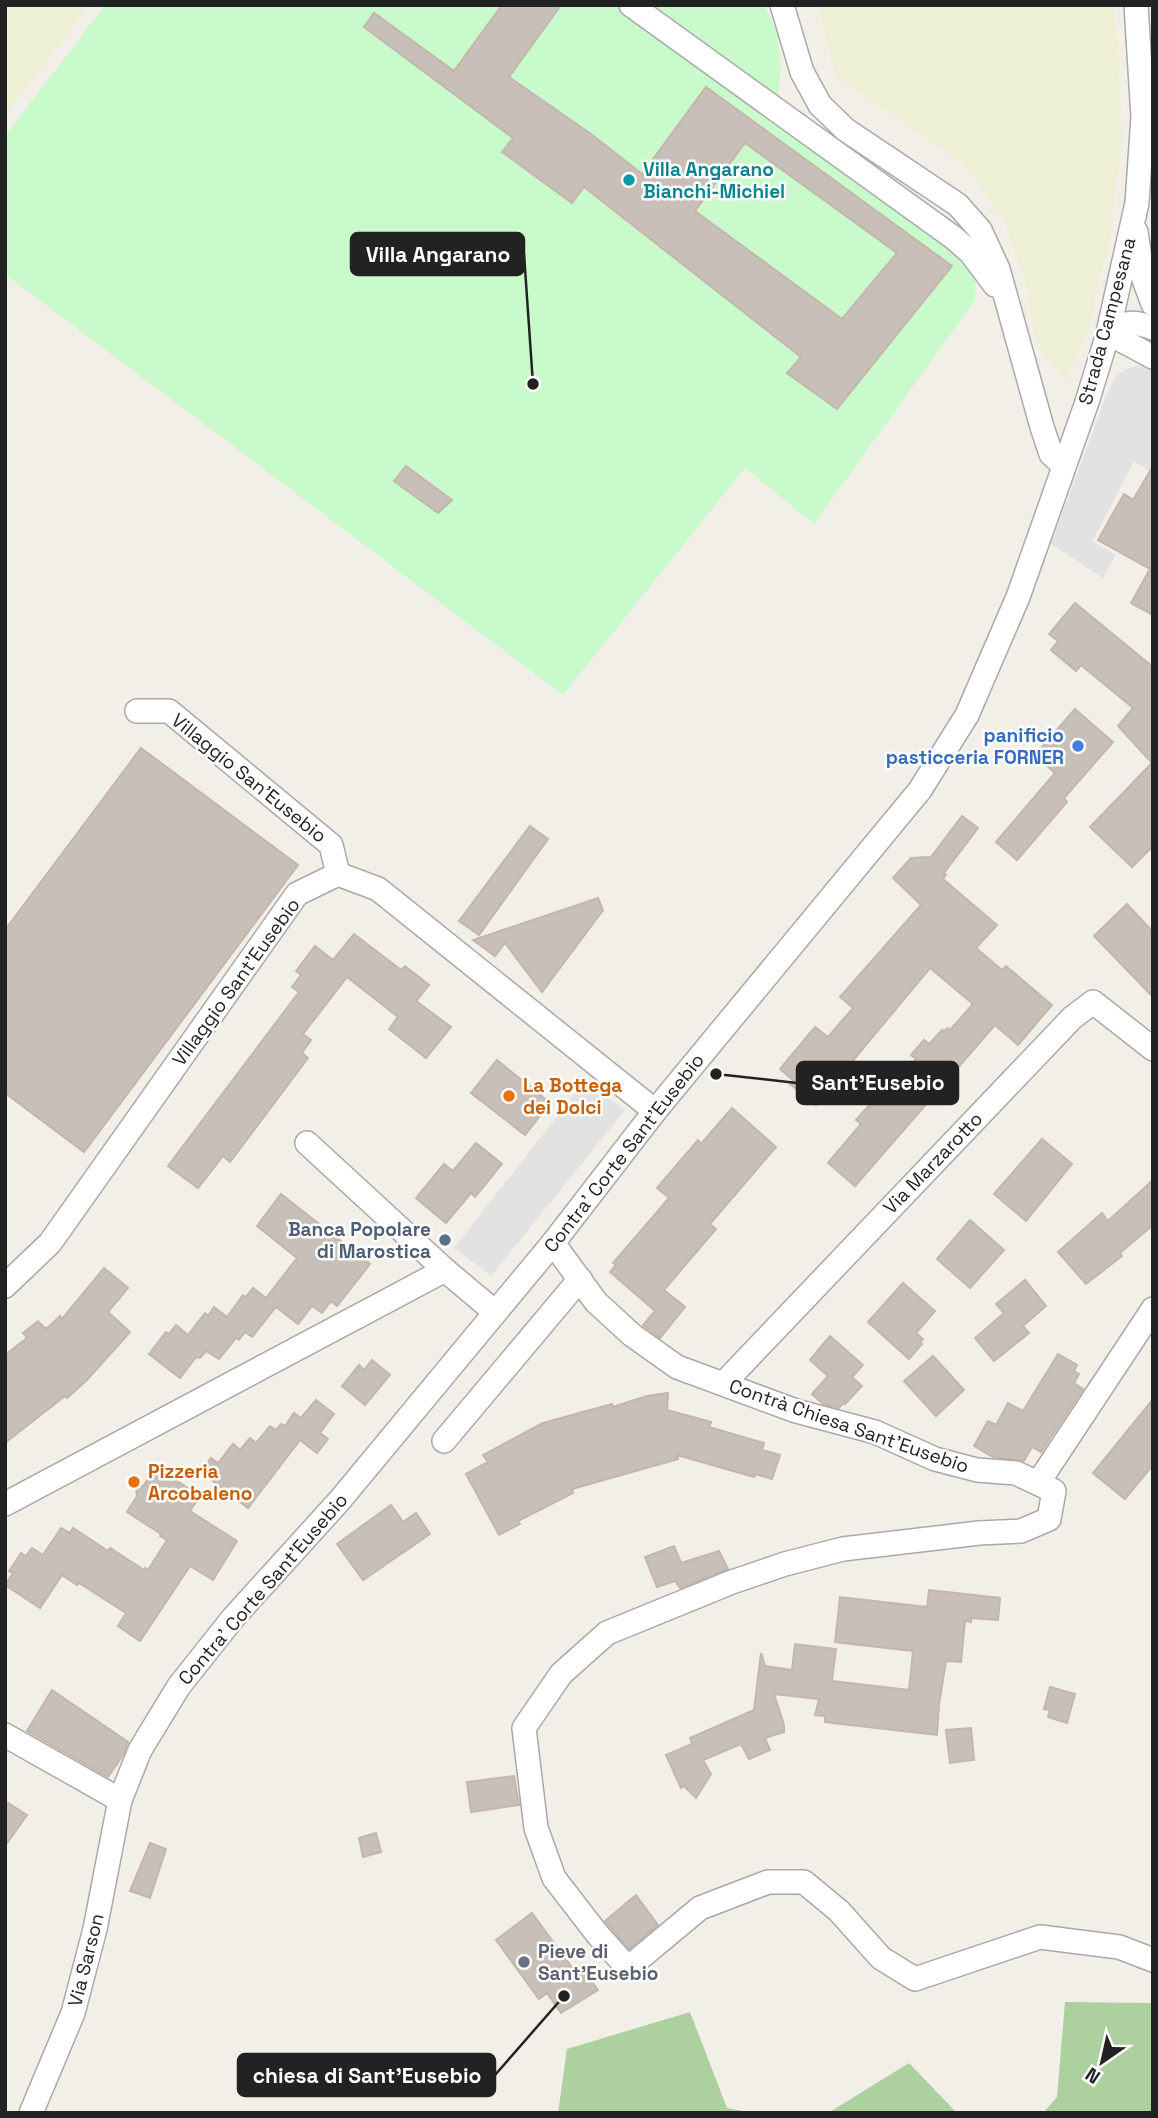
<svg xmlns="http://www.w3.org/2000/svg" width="1158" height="2118" font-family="'Space Grotesk',sans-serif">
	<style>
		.farmland { fill: #eef0d5 }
		.forest { fill: #add19e }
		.park { fill: #c8facc }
		.parking { fill: #e2e2e2 }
		.building { fill: #c7bfb8; stroke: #c4b6ab; stroke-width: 2; fill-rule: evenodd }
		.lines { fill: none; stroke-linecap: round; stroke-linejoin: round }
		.minor-casing { stroke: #a9a9a9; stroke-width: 26 }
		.minor { stroke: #fff; stroke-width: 23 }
		.culture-dot { fill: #0f9aa8; stroke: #fff; stroke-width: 2.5 }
		.shop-dot { fill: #3f7fe0; stroke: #fff; stroke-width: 2.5 }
		.food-dot { fill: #e8710a; stroke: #fff; stroke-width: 2.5 }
		.service-dot { fill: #5c6f8a; stroke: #fff; stroke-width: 2.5 }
		.worship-dot { fill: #6b7280; stroke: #fff; stroke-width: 2.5 }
		.labels { text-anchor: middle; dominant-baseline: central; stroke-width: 5; stroke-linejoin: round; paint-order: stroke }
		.culture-label { font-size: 19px; font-weight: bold; fill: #0d838f; stroke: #fff; text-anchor: start }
		.street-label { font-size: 19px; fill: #222; stroke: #fff }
		.shop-label { font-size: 19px; font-weight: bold; fill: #366cbe; stroke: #fff; text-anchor: end }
		.food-label { font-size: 19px; font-weight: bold; fill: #c56008; stroke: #fff; text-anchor: start }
		.service-label { font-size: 19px; font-weight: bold; fill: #4e5e75; stroke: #fff; text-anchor: end }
		.worship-label { font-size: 19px; font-weight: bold; fill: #5b616d; stroke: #fff; text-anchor: start }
		.leader { fill: none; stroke: #222; stroke-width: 2.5 }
		.callout-dot { fill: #222; stroke: #fff; stroke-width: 2.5 }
		.callout { fill: #222; stroke: #222; stroke-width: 2.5 }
		.callout-label { font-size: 21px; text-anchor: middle; font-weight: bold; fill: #fff }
	</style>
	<rect width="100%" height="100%" fill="#f2efe9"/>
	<g class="farmland">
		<path d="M5,5H89L5,115Z"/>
		<path d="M818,5H1113L1118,44L1122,137L1110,238L1087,335L1066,380L1037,346L1026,286L1006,223L963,163L835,76Z"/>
	</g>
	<g class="forest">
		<path d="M1065,2002L1153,2003V2113H1043L1057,2097Z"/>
		<path d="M690,2012L727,2108L753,2113H558L567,2049Z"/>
		<path d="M909,2063L957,2113H828Z"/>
	</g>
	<path class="park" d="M105,5H764C781,35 783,64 778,98L977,243L975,300L814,524L745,468L563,695L5,274V136Z"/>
	<g class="parking">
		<path d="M1140,365L1153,366V472L1134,462L1092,541L1116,555L1103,578L1051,544L1106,396L1116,377L1124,370Z"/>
		<path d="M585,1081L625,1110L491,1276L454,1248Z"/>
	</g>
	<g class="building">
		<path d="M502,5H561L509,77L591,134L642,174L706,87L952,266L837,409L787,373L801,357L584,187L572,203L502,152L513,138L364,27L374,13L454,71ZM745,143L897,253L842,319L695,211Z"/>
		<path d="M406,466L452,500L438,513L394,481Z"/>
		<path d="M1153,466V615L1131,603L1150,569L1098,540L1124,494L1133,500Z"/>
		<path d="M1075,603L1153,667V846L1132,867L1090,827L1152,763L1118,726L1133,708L1081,665L1076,671L1051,650L1058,641L1049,634Z"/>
		<path d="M1075,709L1113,742L1064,798L1067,802L1017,860L996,842L1055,773L1035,755Z"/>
		<path d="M141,748L298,865L84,1152L5,1093V930Z"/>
		<path d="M962,816L978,828L944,873L946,875L943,879L997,925L976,948L1002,970L1006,966L1052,1005L1018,1045L995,1025L855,1186L828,1163L861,1124L856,1120L872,1102L881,1106L904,1078L902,1075L916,1059L911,1055L924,1040L929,1044L942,1030L944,1031L948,1028L950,1030L973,1004L930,968L816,1105L790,1084L793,1080L780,1069L815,1027L828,1037L853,1008L840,997L921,905L893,878L911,858L931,857Z"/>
		<path d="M530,826L548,839L479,935L459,921Z"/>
		<path d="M598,898L603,910L542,992L505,943L495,956L473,940Z"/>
		<path d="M1127,904L1153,932V997L1094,936Z"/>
		<path d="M354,934L401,970L405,966L429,985L416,1001L451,1027L426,1058L389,1029L398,1017L347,977L303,1034L311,1040L302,1053L308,1058L230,1162L223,1156L198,1188L168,1166L299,992L292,987L301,975L296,971L315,946L333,960Z"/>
		<path d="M497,1060L550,1103L525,1135L471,1093Z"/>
		<path d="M732,1108L776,1147L710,1224L716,1229L664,1290L685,1307L660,1338L643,1325L655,1311L610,1272L616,1265L613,1263L669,1198L657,1188L698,1140L701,1144Z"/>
		<path d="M1042,1139L1072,1164L1026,1221L994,1194Z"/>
		<path d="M476,1143L502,1164L475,1197L471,1193L446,1223L416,1198L444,1164L453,1171Z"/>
		<path d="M1153,1180V1225L1120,1253L1122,1256L1086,1284L1058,1252L1102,1213L1108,1221Z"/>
		<path d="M281,1194L370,1264L337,1306L331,1301L322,1313L312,1306L298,1324L276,1307L252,1337L245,1332L239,1340L236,1338L219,1359L206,1351L200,1358L196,1357L180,1378L149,1354L166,1332L169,1334L176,1325L188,1335L205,1313L208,1316L214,1307L227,1317L243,1295L246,1297L253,1288L266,1298L297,1258L257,1226Z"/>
		<path d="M970,1220L1004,1250L970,1288L937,1259Z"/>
		<path d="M104,1268L128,1288L108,1312L130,1332L86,1381L67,1398L65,1396L5,1443V1355L27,1338L23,1333L38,1321L46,1329L60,1316L62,1319Z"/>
		<path d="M1025,1280L1046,1306L1023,1326L1029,1333L994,1361L975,1338L1004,1313L996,1304Z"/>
		<path d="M903,1283L935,1311L916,1333L923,1339L920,1342L922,1344L909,1359L868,1322Z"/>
		<path d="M830,1336L863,1365L852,1377L862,1386L845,1404L844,1402L839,1408L823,1404L812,1394L828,1376L810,1360Z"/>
		<path d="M1058,1354L1077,1365L1074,1371L1079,1374L1074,1383L1083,1389L1041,1452L1032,1447L1024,1461L993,1457L974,1446L988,1421L996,1425L1008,1403L1023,1411Z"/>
		<path d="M933,1356L964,1390L936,1416L904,1381Z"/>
		<path d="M372,1360L390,1375L365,1405L342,1386L359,1365L364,1370Z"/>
		<path d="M668,1393L667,1410L711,1422L709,1427L764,1443L762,1450L780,1455L772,1479L755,1474L754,1477L677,1455L678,1459L572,1489L573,1493L518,1521L520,1524L499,1535L466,1474L488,1462L483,1455L543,1423L612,1404L613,1407L647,1396Z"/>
		<path d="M1153,1399V1465L1125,1499L1093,1473Z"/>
		<path d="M316,1400L334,1414L320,1433L328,1439L317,1453L300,1440L248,1508L201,1472L211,1458L218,1463L233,1444L240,1450L250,1438L256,1443L270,1426L276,1430L281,1424L285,1426L294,1413L301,1418Z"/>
		<path d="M157,1468L200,1496L190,1511L237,1541L213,1580L190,1566L140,1641L118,1626L126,1613L79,1583L77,1585L62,1575L40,1608L5,1585L13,1573L9,1571L21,1553L26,1556L32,1548L43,1555L61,1528L70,1533L73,1528L108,1551L110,1548L144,1570L145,1568L148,1570L167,1540L160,1536L161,1534L127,1512L137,1496L136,1489L144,1485L148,1479L150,1480Z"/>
		<path d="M391,1505L403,1522L416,1513L430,1534L363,1580L337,1544Z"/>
		<path d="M674,1546L681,1563L719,1551L728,1569L680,1588L675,1581L657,1587L645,1557Z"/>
		<path d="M929,1590L1000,1598L998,1620L971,1618V1622L965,1621L961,1662L946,1661L939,1704L937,1735L825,1722V1716L815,1715L819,1699L774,1694L784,1725V1732L765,1738L770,1750L749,1759L741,1744L703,1760L711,1774L696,1798L684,1786L681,1788L666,1755L692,1744L690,1738L754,1710L761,1653L765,1666L792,1670L795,1644L836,1649L832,1681L909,1690L913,1651L835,1642L840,1597L927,1607Z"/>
		<path d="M1050,1687L1075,1694L1067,1723L1048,1717L1050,1710L1044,1709Z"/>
		<path d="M52,1690L128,1742L123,1755L108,1777L27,1731Z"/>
		<path d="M971,1728L974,1760L950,1763L946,1730Z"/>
		<path d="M514,1776L519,1805L471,1812L467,1782Z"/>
		<path d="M5,1801L27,1815L5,1846Z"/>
		<path d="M376,1833L381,1852L363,1857L359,1838Z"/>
		<path d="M150,1843L166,1849L150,1898L130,1891Z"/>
		<path d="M636,1895L658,1925L629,1949L605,1921Z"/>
		<path d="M532,1913L574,1970L580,1966L598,1990L561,2013L547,1993L539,1999L496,1940Z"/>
	</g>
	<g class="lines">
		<defs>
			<g id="minor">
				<path d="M631,5L954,238L971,253L995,285"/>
				<path d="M782,5L802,72L820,105L846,130L958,205L980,230L998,269L1042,427L1051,454L1063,465"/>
				<path d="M1136,232L1143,277L1153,304"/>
				<path d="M1153,328C1135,321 1123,321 1108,333L1153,357"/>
				<path d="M137,711H169L331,845L338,874"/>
				<path d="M307,1143L445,1270"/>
				<path d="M553,1243L596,1302L632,1335L677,1367L796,1411L875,1432L935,1459L977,1470L1016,1473L1054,1491L1049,1519L1021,1531L979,1533L843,1549L785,1564L732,1582L607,1633L561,1674L524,1728L536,1828L554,1878L598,1935L628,1968L700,1908L768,1882H804L839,1911L881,1958L915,1979L1040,1937L1119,1947L1153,1960"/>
				<path d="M5,1286L50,1243L297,894L338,874L378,889L655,1111"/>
				<path d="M724,1383L1072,1018L1093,1002L1153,1049"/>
				<path d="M444,1441L580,1279"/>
				<path d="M1038,1483L1153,1309"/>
				<path d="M5,1504L445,1270L495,1312"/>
				<path d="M5,1735L120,1800"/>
				<path d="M31,2113L73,2013L95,1929L120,1800L140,1750L179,1686L233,1618L340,1500L553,1243L655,1111L920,790L967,715L1018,597L1087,402L1107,337L1137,203L1143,117L1136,5"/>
			</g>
		</defs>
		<use href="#minor" class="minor-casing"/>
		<use href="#minor" class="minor"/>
	</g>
	<circle class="culture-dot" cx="629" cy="180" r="7"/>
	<circle class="shop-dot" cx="1078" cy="746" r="7"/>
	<g class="food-dot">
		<circle cx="509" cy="1096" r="7"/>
		<circle cx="134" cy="1482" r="7"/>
	</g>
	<circle class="service-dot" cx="445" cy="1240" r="7"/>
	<circle class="worship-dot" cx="524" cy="1962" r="7"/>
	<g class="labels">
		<g class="culture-label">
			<text x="643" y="169">Villa Angarano<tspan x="643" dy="22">Bianchi-Michiel</tspan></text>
		</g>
		<g class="street-label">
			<text transform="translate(1107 321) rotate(-75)">Strada Campesana</text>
			<text transform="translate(249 778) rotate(39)">Villaggio San'Eusebio</text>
			<text transform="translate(236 982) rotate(-54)">Villaggio Sant'Eusebio</text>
			<text transform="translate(624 1153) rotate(-52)">Contra' Corte Sant'Eusebio</text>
			<text transform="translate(933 1163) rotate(-46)">Via Marzarotto</text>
			<text transform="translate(849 1426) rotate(19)">Contrà Chiesa Sant'Eusebio</text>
			<text transform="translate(263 1589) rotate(-49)">Contra' Corte Sant'Eusebio</text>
			<text transform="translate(86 1960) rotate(-76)">Via Sarson</text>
		</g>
		<g class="shop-label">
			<text x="1064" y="735">panificio<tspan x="1064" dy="22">pasticceria FORNER</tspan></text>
		</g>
		<g class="food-label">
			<text x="523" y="1085">La Bottega<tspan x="523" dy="22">dei Dolci</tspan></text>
			<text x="148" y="1471">Pizzeria<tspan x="148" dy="22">Arcobaleno</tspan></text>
		</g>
		<g class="service-label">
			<text x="431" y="1229">Banca Popolare<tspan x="431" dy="22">di Marostica</tspan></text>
		</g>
		<g class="worship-label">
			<text x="538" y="1951">Pieve di<tspan x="538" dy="22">Sant'Eusebio</tspan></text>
		</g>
	</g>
	<path class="leader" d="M533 384L524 254M716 1074L797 1083M564 1996L495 2075"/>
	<g class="callout-dot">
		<circle cx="533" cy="384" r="7"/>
		<circle cx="716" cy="1074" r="7"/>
		<circle cx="564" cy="1996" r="7"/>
	</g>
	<g class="callout">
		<rect x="351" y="233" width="173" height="42" rx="7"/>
		<rect x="797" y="1062" width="161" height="42" rx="7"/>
		<rect x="238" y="2054" width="257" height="42" rx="7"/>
	</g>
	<g class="callout-label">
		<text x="438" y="262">Villa Angarano</text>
		<text x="878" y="1090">Sant'Eusebio</text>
		<text x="367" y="2083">chiesa di Sant'Eusebio</text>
	</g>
	<rect width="1158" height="2118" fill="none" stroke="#222222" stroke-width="14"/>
	<g transform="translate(1102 2062) rotate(214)" stroke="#ffffff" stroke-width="5" paint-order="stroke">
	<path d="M0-5L12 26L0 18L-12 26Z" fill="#222222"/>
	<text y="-10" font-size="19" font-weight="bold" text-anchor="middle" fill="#222222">N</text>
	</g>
</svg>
